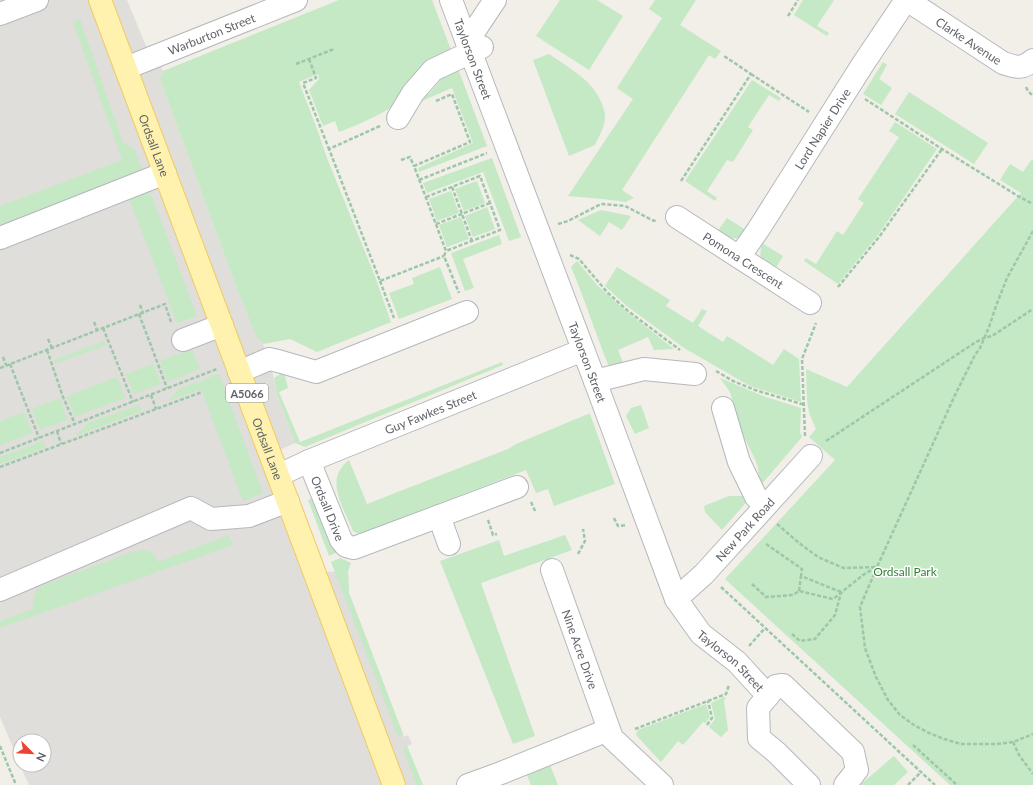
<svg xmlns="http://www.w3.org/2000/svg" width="1033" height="785" font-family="Lato,sans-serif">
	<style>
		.industrial { fill: #e0deda }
		.green { fill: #c5e8c5 }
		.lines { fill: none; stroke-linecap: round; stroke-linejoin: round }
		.minor-casing { stroke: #b5b8bc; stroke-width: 24 }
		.major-casing { stroke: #f2c960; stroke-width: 24 }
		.path { stroke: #9cc7a9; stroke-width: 2.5; stroke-dasharray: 4 2; stroke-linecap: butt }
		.minor { stroke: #fff; stroke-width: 22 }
		.major { stroke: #fff2af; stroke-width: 22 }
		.labels { text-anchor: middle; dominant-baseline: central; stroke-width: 3; stroke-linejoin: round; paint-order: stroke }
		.shield { fill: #fff; stroke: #8f9295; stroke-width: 1 }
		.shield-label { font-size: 11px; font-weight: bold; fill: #5f6368 }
		.street-label { font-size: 12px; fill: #5f6368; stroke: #fff }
		.park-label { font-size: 12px; fill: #348238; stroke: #fff }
	</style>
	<rect width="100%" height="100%" fill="#f1efe8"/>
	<path class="industrial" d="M0,0H127L146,46L152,50L163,71L160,79L239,294L256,335L262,341L271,366L277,394L295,443L278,451L325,572L348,571L349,593L404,737L408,735L412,744L407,746L423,785H29L20,765H44V741H20V764L0,717Z"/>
	<g class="green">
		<path d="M339,0H432L451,50C417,58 412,87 390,108C386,111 381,113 376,116C364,122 352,127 339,132L335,121L323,126L309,90L319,79L318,74L299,82L317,129L327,158L376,279L391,322L317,352L290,339L263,344L262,341L256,336L239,294L160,79L163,71Z"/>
		<path d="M560,0H597L623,16L589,70L536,36Z"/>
		<path d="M655,0H696L680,25L721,51L715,59L709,55L622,190L634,198L625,202L603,199L568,196L633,99L617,88L662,18L649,9Z"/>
		<path d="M803,0H834L817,26L829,33L827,36L794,15Z"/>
		<path d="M80,19L123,143L134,149L143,171L0,225V206L122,160L73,22Z"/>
		<path d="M549,54C569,68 593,80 602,104C603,108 605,112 605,116C605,127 599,136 595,145L569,156L533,60Z"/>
		<path d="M883,62L887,65L879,79L892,88L881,105L863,94Z"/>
		<path d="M457,66L487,146L419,172L418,168L473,143L452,88L415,104L423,91L429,94L440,81L437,77Z"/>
		<path d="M752,80L781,98L779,101L769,95L748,127L753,130L733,162L727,160L707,191L717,198L715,201L685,181Z"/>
		<path d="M909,92L988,143L974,164L895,114Z"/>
		<path d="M895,122L937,149L878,235L838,284L804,261L806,258L816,264L837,231L843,235L864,203L858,199L899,137L889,131Z"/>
		<path d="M492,158L521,237L509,241L483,172L427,193L423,183Z"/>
		<path d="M1032,159L1033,160V785H950L725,579L835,460L809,437L816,429L809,413L807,400L806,369L847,387L1021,193L1000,180L1010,164L1023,172Z"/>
		<path d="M477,181L485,203L464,211L455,189Z"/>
		<path d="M451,191L459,213L437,221L429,199Z"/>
		<path d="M150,192L197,316L177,323L129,199Z"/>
		<path d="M487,207L495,229L473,237L465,216Z"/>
		<path d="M601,210L631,216L622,230L609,222L600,236L578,220Z"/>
		<path d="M461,217L469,239L447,247L439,225Z"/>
		<path d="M727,218L749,232C736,240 730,241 717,232Z"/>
		<path d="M499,235L502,244L463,259L474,288L465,291L451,253Z"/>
		<path d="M762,243L783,256L774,271C761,260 758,261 762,243Z"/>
		<path d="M577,261L597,285L627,312L674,349L654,350L648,337L618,350L623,363L610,369C596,335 585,300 571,267Z"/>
		<path d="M440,267L452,299L399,319L389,293L414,284L412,278Z"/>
		<path d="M617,267L670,300L666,306L693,323L702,309L707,311L698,326L723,342L727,336L773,365L784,349L799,359L801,402L750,386L684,348L628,307L605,286Z"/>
		<path d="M104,341L106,345L56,364L54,360Z"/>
		<path d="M192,349L200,369L168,382L160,361Z"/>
		<path d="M502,362L503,365L305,447L295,443L277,394L274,378L282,373L285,376L288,388L279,392L300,442Z"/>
		<path d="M153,364L161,384L134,394L126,374Z"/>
		<path d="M219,374L263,493L243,501L201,389L168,401L179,389Z"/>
		<path d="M117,377L125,398L75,417L67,396Z"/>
		<path d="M720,378L763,396L801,408L800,432L802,437L760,486L758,467L754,457L743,435L730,392Z"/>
		<path d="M60,398L67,420L40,430L32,409Z"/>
		<path d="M139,405L142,411L75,436L88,423Z"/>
		<path d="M641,405L649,428L635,434L626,416L631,408Z"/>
		<path d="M24,412L32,433L0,445V421Z"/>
		<path d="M588,414H590L615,484L554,506L548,489L536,493L526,470L362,533H357L353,531C347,516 330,487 339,472C341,467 345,463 349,460L367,504L508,449L516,444Z"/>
		<path d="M43,441L46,447L0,464V457Z"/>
		<path d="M729,496H745L749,499L722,530L705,512L704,506Z"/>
		<path d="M314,498L340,551L329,556L308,500Z"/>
		<path d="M229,535L233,545L0,628V621L33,609C32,599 33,593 41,586L135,551C141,550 150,549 155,556C157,558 157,560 158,562Z"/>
		<path d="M565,535L572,550L481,583L535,736L513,744L440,561L499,540L504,556Z"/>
		<path d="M340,558L351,563L348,571L349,593L403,734L398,736L331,562Z"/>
		<path d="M724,697L726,698L724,700L728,730L721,737L709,727L715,719L711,703Z"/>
		<path d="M706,704L710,717L705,723L703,722L683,745L678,741L661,762L636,735L638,730Z"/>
		<path d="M407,746L423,785H417L414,779L403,748Z"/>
		<path d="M894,756L908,772L894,785H860Z"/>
		<path d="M566,758L567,759L550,765L558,785H531L526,773Z"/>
	</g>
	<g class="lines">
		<defs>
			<g id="minor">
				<path id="s1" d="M451,0L595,381L676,599L701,634L737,662L768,696"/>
				<path id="s2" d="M907,0L1003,63C1015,67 1022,70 1033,60"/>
				<path d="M0,14L37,0"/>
				<path d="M467,42L495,0"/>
				<path id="s3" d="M126,68L296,0"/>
				<path d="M398,118L413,93L433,70L482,47"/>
				<path id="s4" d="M677,217L810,303"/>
				<path d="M0,238L165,173"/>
				<path id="s5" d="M739,257L758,230L863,64L906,0"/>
				<path d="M183,340L222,325"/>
				<path d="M239,372L269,359L278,361L316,372L467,312"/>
				<path d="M595,381L644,369L695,374"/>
				<path d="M723,408L739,462L756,497L766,505"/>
				<path id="s6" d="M309,461L341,540L346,546L354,548L517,487"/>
				<path id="s7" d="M279,475L309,461L583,350"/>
				<path d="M439,516L449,544"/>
				<path id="s8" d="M552,570L612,738L662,785"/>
				<path d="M0,590L191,508L211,519L249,516L288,501"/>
				<path id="s9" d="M676,599L704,574L811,456"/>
				<path d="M468,785L501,773L608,730"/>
				<path d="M809,785L777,753L759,738L758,708L776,686L783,685L853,752L857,770L845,785"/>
			</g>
			<g id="major">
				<path id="s10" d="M100,0L394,785"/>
			</g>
		</defs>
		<use href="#minor" class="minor-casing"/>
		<use href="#major" class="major-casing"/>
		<g class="path">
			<path d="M788,16L798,0"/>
			<path d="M309,59L316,78L303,83L329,149"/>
			<path d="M296,64L334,49"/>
			<path d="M751,74L809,112"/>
			<path d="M1026,87L1028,91L1033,96"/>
			<path d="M865,99L942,149L1018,196L1033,204"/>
			<path d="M436,101L452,94L470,142L414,166L446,251L444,256L459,293"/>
			<path d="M380,126L329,149L380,281L444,256"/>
			<path d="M401,160L410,157L414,166"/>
			<path d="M419,180L487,153"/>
			<path d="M681,181L751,74L724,56"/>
			<path d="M452,187L472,241"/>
			<path d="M426,197L480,176L500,230L446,251"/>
			<path d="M436,224L490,203"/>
			<path d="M558,224L568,221L601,204L625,206L654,221L656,220"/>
			<path d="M1033,231L1007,278L996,306L989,327L980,348L975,355L955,395L877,567L860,607L865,648L876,677L888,700L900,715L914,725L929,733L944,739L961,744H997L1013,742L1033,734"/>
			<path d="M570,255L579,259L607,292L628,311L680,350"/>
			<path d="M380,281L394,318"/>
			<path d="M838,287L879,237L942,149"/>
			<path d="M140,305L143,313"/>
			<path d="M139,314L167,388"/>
			<path d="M94,322L97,330"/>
			<path d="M103,328L133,402"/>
			<path d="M48,339L52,348"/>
			<path d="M47,350L63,397L75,424"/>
			<path d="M3,357L6,365"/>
			<path d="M10,364L39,438"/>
			<path d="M0,368L165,304L171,322"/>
			<path d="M716,371L733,381L755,390L805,405"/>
			<path d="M151,395L156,409"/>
			<path d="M57,431L61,444"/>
			<path d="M805,436L802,359L816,323"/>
			<path d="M826,441L976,342L984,338L992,336L1033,309"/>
			<path d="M0,453L217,369"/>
			<path d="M0,467L202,392"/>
			<path d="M531,502L536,513"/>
			<path d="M614,518L618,526L627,525"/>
			<path d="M488,520L493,535L497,534"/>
			<path d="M777,524L799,543L818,557L841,567L844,568L875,567"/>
			<path d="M766,544L802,569L801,576L841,592"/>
			<path d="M578,554L585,541L583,529"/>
			<path d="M752,584L766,597L793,595L799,591L833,599L863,575L876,567"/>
			<path d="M721,587L935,785"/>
			<path d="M799,591L801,576"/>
			<path d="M792,634L800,641L815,639L835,615L841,593"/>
			<path d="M749,646L765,628"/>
			<path d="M707,725L712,718L708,701"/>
			<path d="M635,729L726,694L729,685"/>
			<path d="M1013,742L1019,755L1033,774"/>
			<path d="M913,745L957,785"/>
			<path d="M0,746L16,785"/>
			<path d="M908,785L921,772"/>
		</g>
		<use href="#minor" class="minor"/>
		<use href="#major" class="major"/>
	</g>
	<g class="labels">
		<rect class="shield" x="226" y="384" width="42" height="18" rx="3"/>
		<g class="shield-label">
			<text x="247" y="393">A5066</text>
		</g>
		<g class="street-label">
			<text stroke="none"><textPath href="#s3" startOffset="92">Warburton Street</textPath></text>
			<text stroke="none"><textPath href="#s2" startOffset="74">Clarke Avenue</textPath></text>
			<text stroke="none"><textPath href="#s1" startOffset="63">Taylorson Street</textPath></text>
			<text stroke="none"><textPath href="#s5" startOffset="153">Lord Napier Drive</textPath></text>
			<text stroke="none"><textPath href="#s10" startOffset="155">Ordsall Lane</textPath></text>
			<text stroke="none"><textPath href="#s4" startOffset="79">Pomona Crescent</textPath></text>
			<text stroke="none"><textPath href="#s1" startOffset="387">Taylorson Street</textPath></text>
			<text stroke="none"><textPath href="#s7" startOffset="164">Guy Fawkes Street</textPath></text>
			<text stroke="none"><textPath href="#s10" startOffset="479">Ordsall Lane</textPath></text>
			<text stroke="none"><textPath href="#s6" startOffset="51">Ordsall Drive</textPath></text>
			<text stroke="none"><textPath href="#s9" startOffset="98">New Park Road</textPath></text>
			<text stroke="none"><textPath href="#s8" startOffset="84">Nine Acre Drive</textPath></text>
			<text stroke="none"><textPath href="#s1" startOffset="723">Taylorson Street</textPath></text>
		</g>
		<g class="park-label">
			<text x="905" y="571">Ordsall Park</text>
		</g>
	</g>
	<g transform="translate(32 753) rotate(114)"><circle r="19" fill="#ffffff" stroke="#bfc1c3"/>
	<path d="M0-3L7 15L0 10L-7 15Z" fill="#ea4335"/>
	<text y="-6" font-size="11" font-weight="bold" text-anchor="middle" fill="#5f6368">N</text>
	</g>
</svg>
